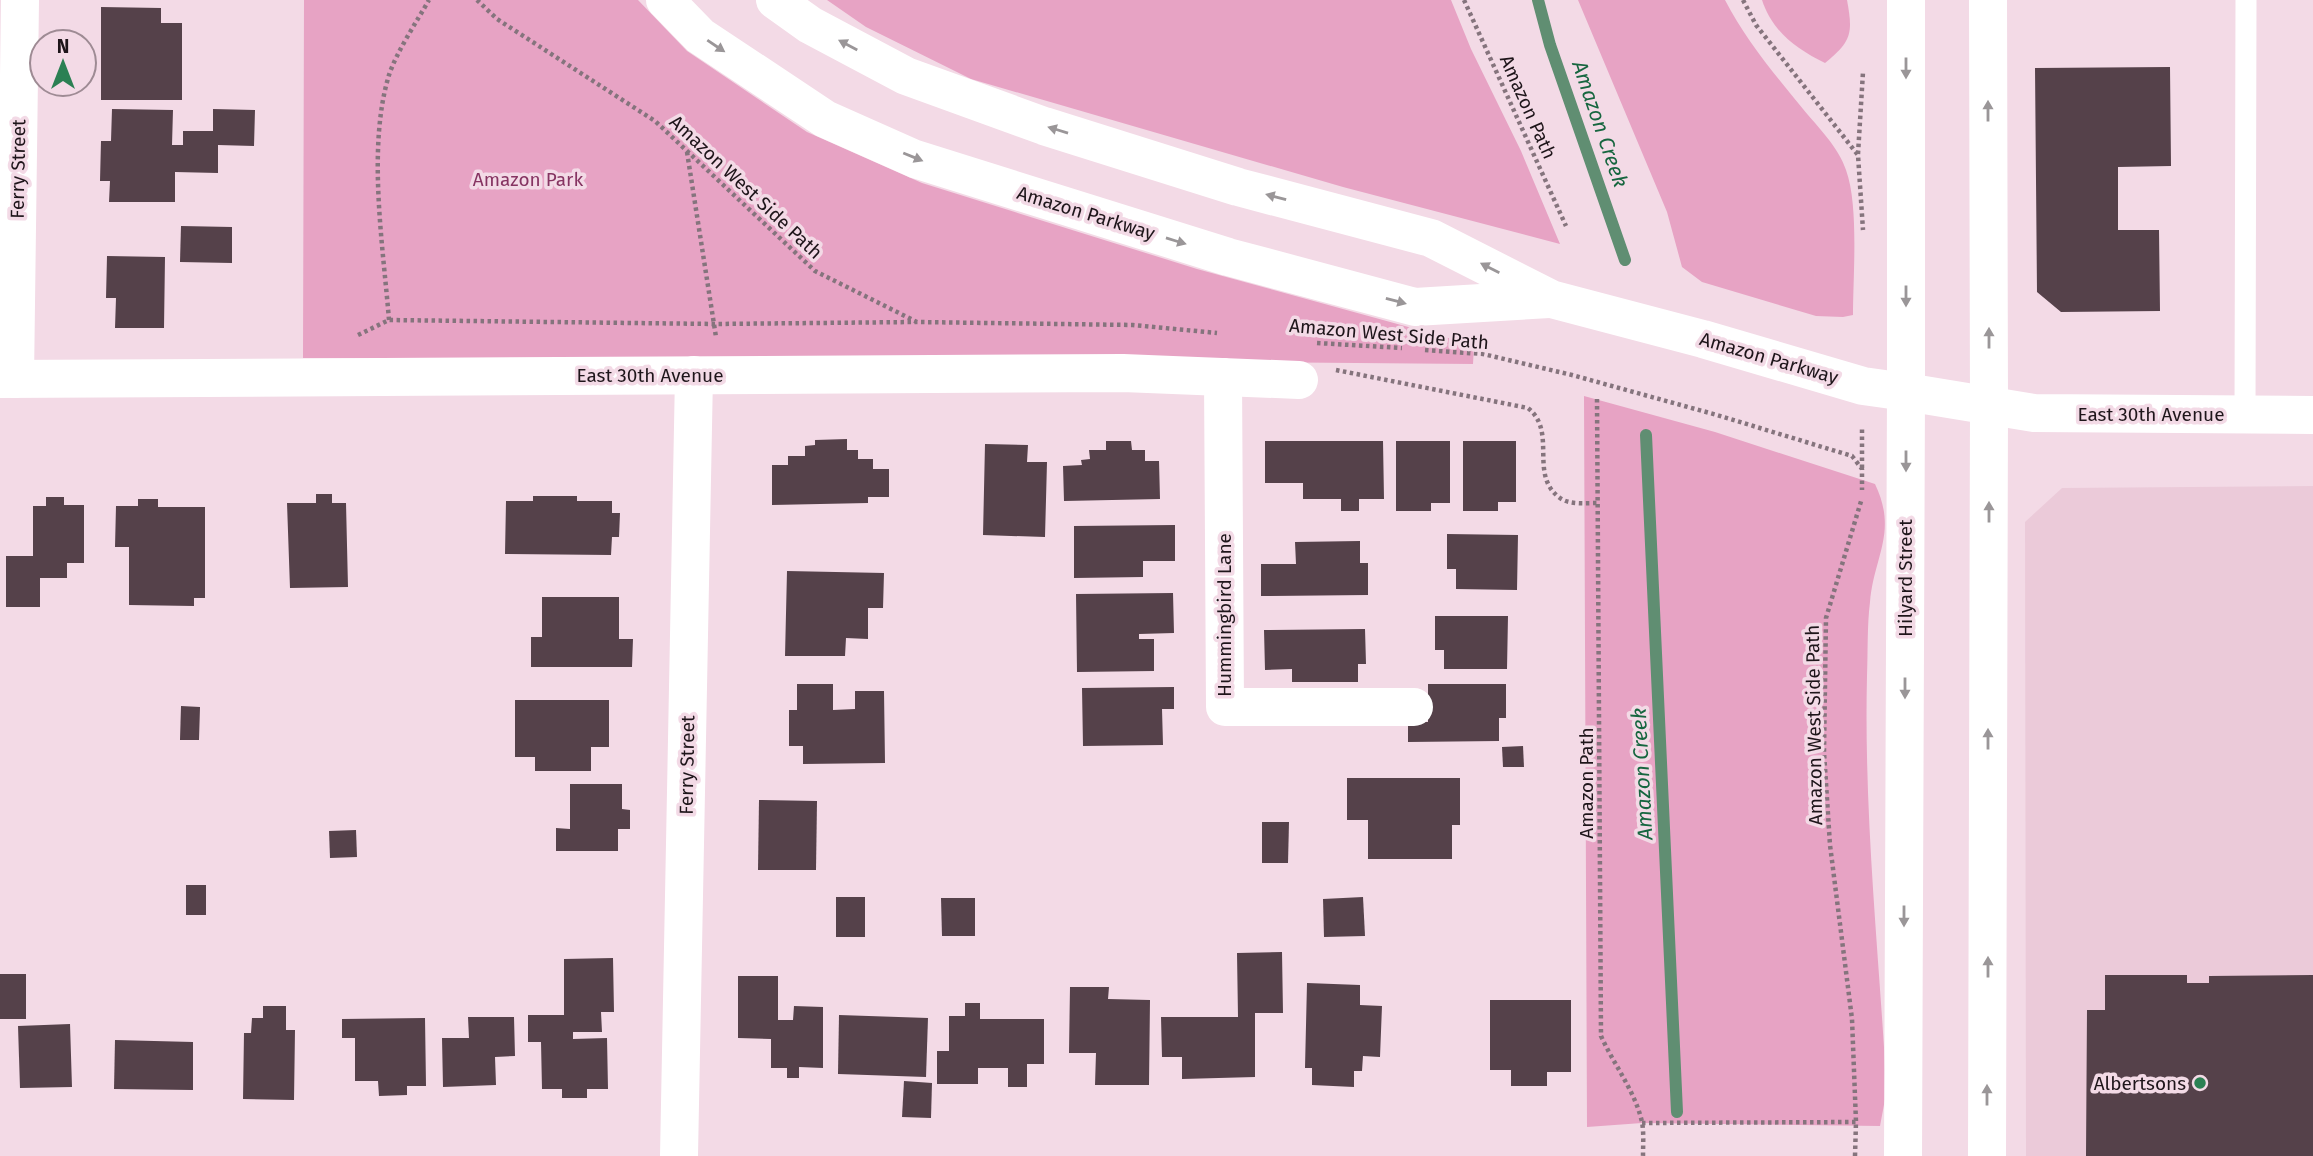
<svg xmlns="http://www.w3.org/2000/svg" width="2313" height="1156" font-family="'Fira Sans',sans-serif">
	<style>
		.built { fill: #ebcad9 }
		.green { fill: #e7a3c4 }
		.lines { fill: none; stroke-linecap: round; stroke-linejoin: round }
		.stream { stroke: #608e72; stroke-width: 12 }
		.building { fill: #55414a }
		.path { stroke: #85747d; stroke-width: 4.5; stroke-dasharray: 3.5 3.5; stroke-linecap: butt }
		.service { stroke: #fff; stroke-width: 21 }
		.minor { stroke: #fff; stroke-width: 38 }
		.secondary { stroke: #fff; stroke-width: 38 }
		.primary { stroke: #fff; stroke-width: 38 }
		.oneway { fill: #9a9698 }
		.poi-dot { fill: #2b8053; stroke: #f3dae6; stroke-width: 2.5 }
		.labels { text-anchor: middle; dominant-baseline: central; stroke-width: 7; stroke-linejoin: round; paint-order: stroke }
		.street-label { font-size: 19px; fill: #1e151a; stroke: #f3dae6 }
		.park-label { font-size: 19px; fill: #863462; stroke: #f3dae6 }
		.poi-label { font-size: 19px; fill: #1e151a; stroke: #f3dae6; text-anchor: end }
		.water-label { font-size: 21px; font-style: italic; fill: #16663f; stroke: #f3dae6 }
	</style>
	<rect width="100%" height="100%" fill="#f3dae6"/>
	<path class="built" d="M2313,486V1156H2026L2025,522L2062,488Z"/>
	<g class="green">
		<path d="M304,0H638L687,51L807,132L922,183L1197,269L1474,345L1473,364L754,358H303Z"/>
		<path d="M827,0H1451L1471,49L1521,151L1560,244L1343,187L971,79L866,27Z"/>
		<path d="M1578,0H1725C1745,39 1775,75 1803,109C1818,127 1839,148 1846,170C1859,206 1853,275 1853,315L1843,317L1816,316L1702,282L1682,267L1667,212Z"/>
		<path d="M1762,0H1847C1853,33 1852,41 1825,63C1796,49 1772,31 1762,0Z"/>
		<path d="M1584,396L1715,432L1875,484C1898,532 1874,556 1870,602C1867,626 1868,652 1867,676C1864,800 1876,924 1884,1047L1886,1094L1880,1126L1642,1123L1587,1127Z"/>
	</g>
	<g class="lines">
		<g class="stream">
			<path d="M1538,0L1550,45L1625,260"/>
			<path d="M1646,435L1677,1112"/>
		</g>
	</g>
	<g class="building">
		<path d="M101,7L161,8V23H182V100H101Z"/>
		<path d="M2170,67L2171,166L2118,167V230H2159L2160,311L2061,312L2037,292L2035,68Z"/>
		<path d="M112,109L173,110L172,145H183V131H213V109L255,110L254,146L218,145V173L175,172V202H109L110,181H100L101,141H111Z"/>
		<path d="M181,226L232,227V263L180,262Z"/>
		<path d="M107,256L165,257L164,328H115L116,298H106Z"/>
		<path d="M847,439V450H858V459H873V469H889V497H868V503L772,505V465H788V456H805V446L815,445V440Z"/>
		<path d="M1106,441H1131L1132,450H1145V461H1159L1160,499L1064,501L1063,466L1082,465L1081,460L1090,459L1089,450H1106Z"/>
		<path d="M1265,441H1383L1384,499H1359V511H1341V499H1303V483H1265Z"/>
		<path d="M1396,441H1450V503H1431V511H1396Z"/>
		<path d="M1463,441H1516V502H1498V511H1463Z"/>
		<path d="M985,444L1028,445L1027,462H1047L1045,537L983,535Z"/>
		<path d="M316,494H332V503H346L348,587L290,588L287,503H316Z"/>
		<path d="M533,496H577V501H612V513H620L619,537H612L611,555L505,554L506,501H533Z"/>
		<path d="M46,497H64V505H84V563H67V578H40V607H6V556H33V506H46Z"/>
		<path d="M138,499H158V507H205V598H194V606L129,605V547H115L116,506H138Z"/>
		<path d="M1175,525V561H1143V577L1074,578V526Z"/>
		<path d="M1447,534L1518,535L1517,590L1456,589V569H1447Z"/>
		<path d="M1360,541V563H1368V595L1261,596V564H1296L1295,542Z"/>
		<path d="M787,571L884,573L883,608H868V639L846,638L845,656H785Z"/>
		<path d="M1173,593L1174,633L1139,634V639H1154V671L1077,672L1076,594Z"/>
		<path d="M542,597H619V639H633L632,667H531V637H542Z"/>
		<path d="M1435,616H1508L1507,669H1444V650H1435Z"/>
		<path d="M1365,629L1366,664H1358V682H1292V669L1265,670L1264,630Z"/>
		<path d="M797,684H833V710L855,709V691H884L885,763L803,764V746H789V710H797Z"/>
		<path d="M1428,684H1506V718H1499V741L1408,742V722H1428Z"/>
		<path d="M1174,687V709H1162L1163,745L1083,746L1082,688Z"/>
		<path d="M515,700H609V747H591V771H535V757H515Z"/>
		<path d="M181,706L200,707L199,740H180Z"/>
		<path d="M1523,746L1524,767H1503L1502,747Z"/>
		<path d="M1347,778H1460V825H1452V859H1368V820H1347Z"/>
		<path d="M570,784H622V809L630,810V829H618V851H556V828L570,829Z"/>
		<path d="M759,800L817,801L816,870H758Z"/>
		<path d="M1262,822H1289L1288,863H1262Z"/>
		<path d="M356,830L357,857L330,858L329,831Z"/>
		<rect x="186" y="885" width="20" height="30"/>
		<rect x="836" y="897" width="29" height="40"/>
		<path d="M1363,897L1365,936L1324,937L1323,899Z"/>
		<path d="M941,898H975V936H942Z"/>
		<path d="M1282,952L1283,1013H1255V1077L1182,1079V1057H1162L1161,1017H1238L1237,953Z"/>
		<path d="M613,958L614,1012H601L602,1032H573V1039L607,1038L608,1089H587V1098H562V1089H542L541,1042H528V1015H564V959Z"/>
		<rect x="0" y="974" width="26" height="45"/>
		<path d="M2105,975H2187V983H2209V976L2313,975V1156H2086L2087,1010H2105Z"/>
		<path d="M738,976H778V1020H793L794,1006L823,1007V1068L799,1067V1078H787V1068H771V1039L738,1038Z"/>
		<path d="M1307,983L1360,985V1005L1382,1006L1380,1057L1363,1056L1362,1071H1354V1087L1312,1085V1068H1305Z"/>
		<path d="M1070,987H1109L1108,999L1150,1000L1149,1085H1095L1096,1053H1069Z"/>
		<path d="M1490,1000H1571V1072H1547V1086H1511V1070H1490Z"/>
		<path d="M965,1003H980V1019H1044V1064H1027V1087H1008V1068H978V1084H937V1051H949V1016H965Z"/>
		<path d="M263,1006H286V1030H295L294,1100L243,1099L244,1033H251L252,1018H263Z"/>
		<path d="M839,1015L928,1018L926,1077L838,1074Z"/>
		<path d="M468,1017H514L515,1056L495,1057L496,1085L443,1087L442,1038H469Z"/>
		<path d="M425,1018L426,1086H407V1095L379,1096L378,1081H355V1038H342V1019Z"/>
		<path d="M70,1024L72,1087L20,1088L18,1026Z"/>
		<path d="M115,1040L193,1042V1090L114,1089Z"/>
		<path d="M904,1081L932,1083L931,1118L902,1117Z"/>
	</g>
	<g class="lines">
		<g class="path">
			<path d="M477,0L497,19L655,121L815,271L917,322L1133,325L1217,333"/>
			<path d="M1464,0L1566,226"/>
			<path d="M1743,0L1756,25L1858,155L1863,230"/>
			<path d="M687,152L716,337"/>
			<path d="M1858,154L1863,72"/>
			<path d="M389,320C383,245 367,147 389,75C396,53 417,21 429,0"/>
			<path d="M358,335L389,320L715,324L916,322"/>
			<path d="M1317,343L1402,348"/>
			<path d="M1425,350L1483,354L1572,375L1717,415L1852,456L1862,469V490"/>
			<path d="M1336,370L1528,408C1558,432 1528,475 1560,498C1569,505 1587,503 1598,503"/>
			<path d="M1597,399L1601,1036C1614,1065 1635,1091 1642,1122C1644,1133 1643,1145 1643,1156"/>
			<path d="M1862,468V428"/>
			<path d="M1642,1123L1856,1122"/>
			<path d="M1855,1156L1856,1122L1852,1019L1830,845L1824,752L1826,618L1862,498"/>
		</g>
		<path class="service" d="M2245,414L2246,0"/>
		<g class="minor">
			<path d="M1223,377L1225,707H1414"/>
			<path d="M0,379L1123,373L1299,380"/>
			<path d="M15,379L20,0"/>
			<path d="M679,1156L694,375"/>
		</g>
		<g class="secondary">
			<path d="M665,0L700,36L825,119L915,159L1228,257L1415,307L1549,299"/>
			<path d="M775,0L810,25L906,76L1044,126L1238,187L1431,238L1551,299L1703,339L1863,386L1906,392L1903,1156"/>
			<path d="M1987,1156L1989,407"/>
		</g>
		<g class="primary">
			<path d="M1906,0V392L2034,413L2313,415"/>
			<path d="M1988,0L1989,407"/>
		</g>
	</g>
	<defs><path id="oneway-solid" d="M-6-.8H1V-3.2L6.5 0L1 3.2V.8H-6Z" transform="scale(1.75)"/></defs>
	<g class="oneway">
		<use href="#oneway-solid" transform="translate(848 45) rotate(-152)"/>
		<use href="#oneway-solid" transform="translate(716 46) rotate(34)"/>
		<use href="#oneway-solid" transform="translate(1906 68) rotate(90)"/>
		<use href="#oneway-solid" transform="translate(1988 111) rotate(-90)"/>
		<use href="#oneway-solid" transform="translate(1058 130) rotate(-163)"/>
		<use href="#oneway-solid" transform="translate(913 157) rotate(22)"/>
		<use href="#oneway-solid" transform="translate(1276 197) rotate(-165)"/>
		<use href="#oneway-solid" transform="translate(1176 241) rotate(17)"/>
		<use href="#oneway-solid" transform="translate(1490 268) rotate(-153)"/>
		<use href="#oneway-solid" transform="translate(1906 296) rotate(90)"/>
		<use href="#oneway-solid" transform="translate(1396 301) rotate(15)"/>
		<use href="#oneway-solid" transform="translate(1989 338) rotate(-90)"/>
		<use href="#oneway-solid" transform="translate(1906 461) rotate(90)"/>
		<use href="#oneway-solid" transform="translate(1989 512) rotate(-90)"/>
		<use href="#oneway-solid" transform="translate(1905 688) rotate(90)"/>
		<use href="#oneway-solid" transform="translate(1988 739) rotate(-90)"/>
		<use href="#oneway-solid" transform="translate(1904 916) rotate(90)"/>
		<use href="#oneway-solid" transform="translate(1988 967) rotate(-90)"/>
		<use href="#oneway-solid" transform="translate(1987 1095) rotate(-90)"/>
	</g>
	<circle class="poi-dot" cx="2200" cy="1083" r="7"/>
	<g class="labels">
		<g class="street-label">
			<text transform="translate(1528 107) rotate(66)">Amazon Path</text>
			<text transform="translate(18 169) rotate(-89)">Ferry Street</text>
			<text transform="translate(746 187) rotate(43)">Amazon West Side Path</text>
			<text transform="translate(1086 213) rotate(17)">Amazon Parkway</text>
			<text transform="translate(1389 334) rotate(5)">Amazon West Side Path</text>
			<text transform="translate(1769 358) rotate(16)">Amazon Parkway</text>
			<text x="650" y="375">East 30th Avenue</text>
			<text x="2151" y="414">East 30th Avenue</text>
			<text transform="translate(1905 578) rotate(-90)">Hilyard Street</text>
			<text transform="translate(1224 615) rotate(-90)">Hummingbird Lane</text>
			<text transform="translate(1814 725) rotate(-91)">Amazon West Side Path</text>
			<text transform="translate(687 765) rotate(-89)">Ferry Street</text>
			<text transform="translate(1586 783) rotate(-90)">Amazon Path</text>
		</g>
		<g class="park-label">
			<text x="528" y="179">Amazon Park</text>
		</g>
		<g class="poi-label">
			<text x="2186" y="1083">Albertsons</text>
		</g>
		<g class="water-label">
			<text transform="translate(1600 124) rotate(71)">Amazon Creek</text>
			<text transform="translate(1642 774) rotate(-93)">Amazon Creek</text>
		</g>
	</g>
	<g transform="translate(63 63)"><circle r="33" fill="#f3dae6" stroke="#9e8b94" stroke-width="2"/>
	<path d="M0-5L12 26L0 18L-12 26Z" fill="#2b8053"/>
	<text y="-10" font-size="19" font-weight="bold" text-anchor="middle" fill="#1e151a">N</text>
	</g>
</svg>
